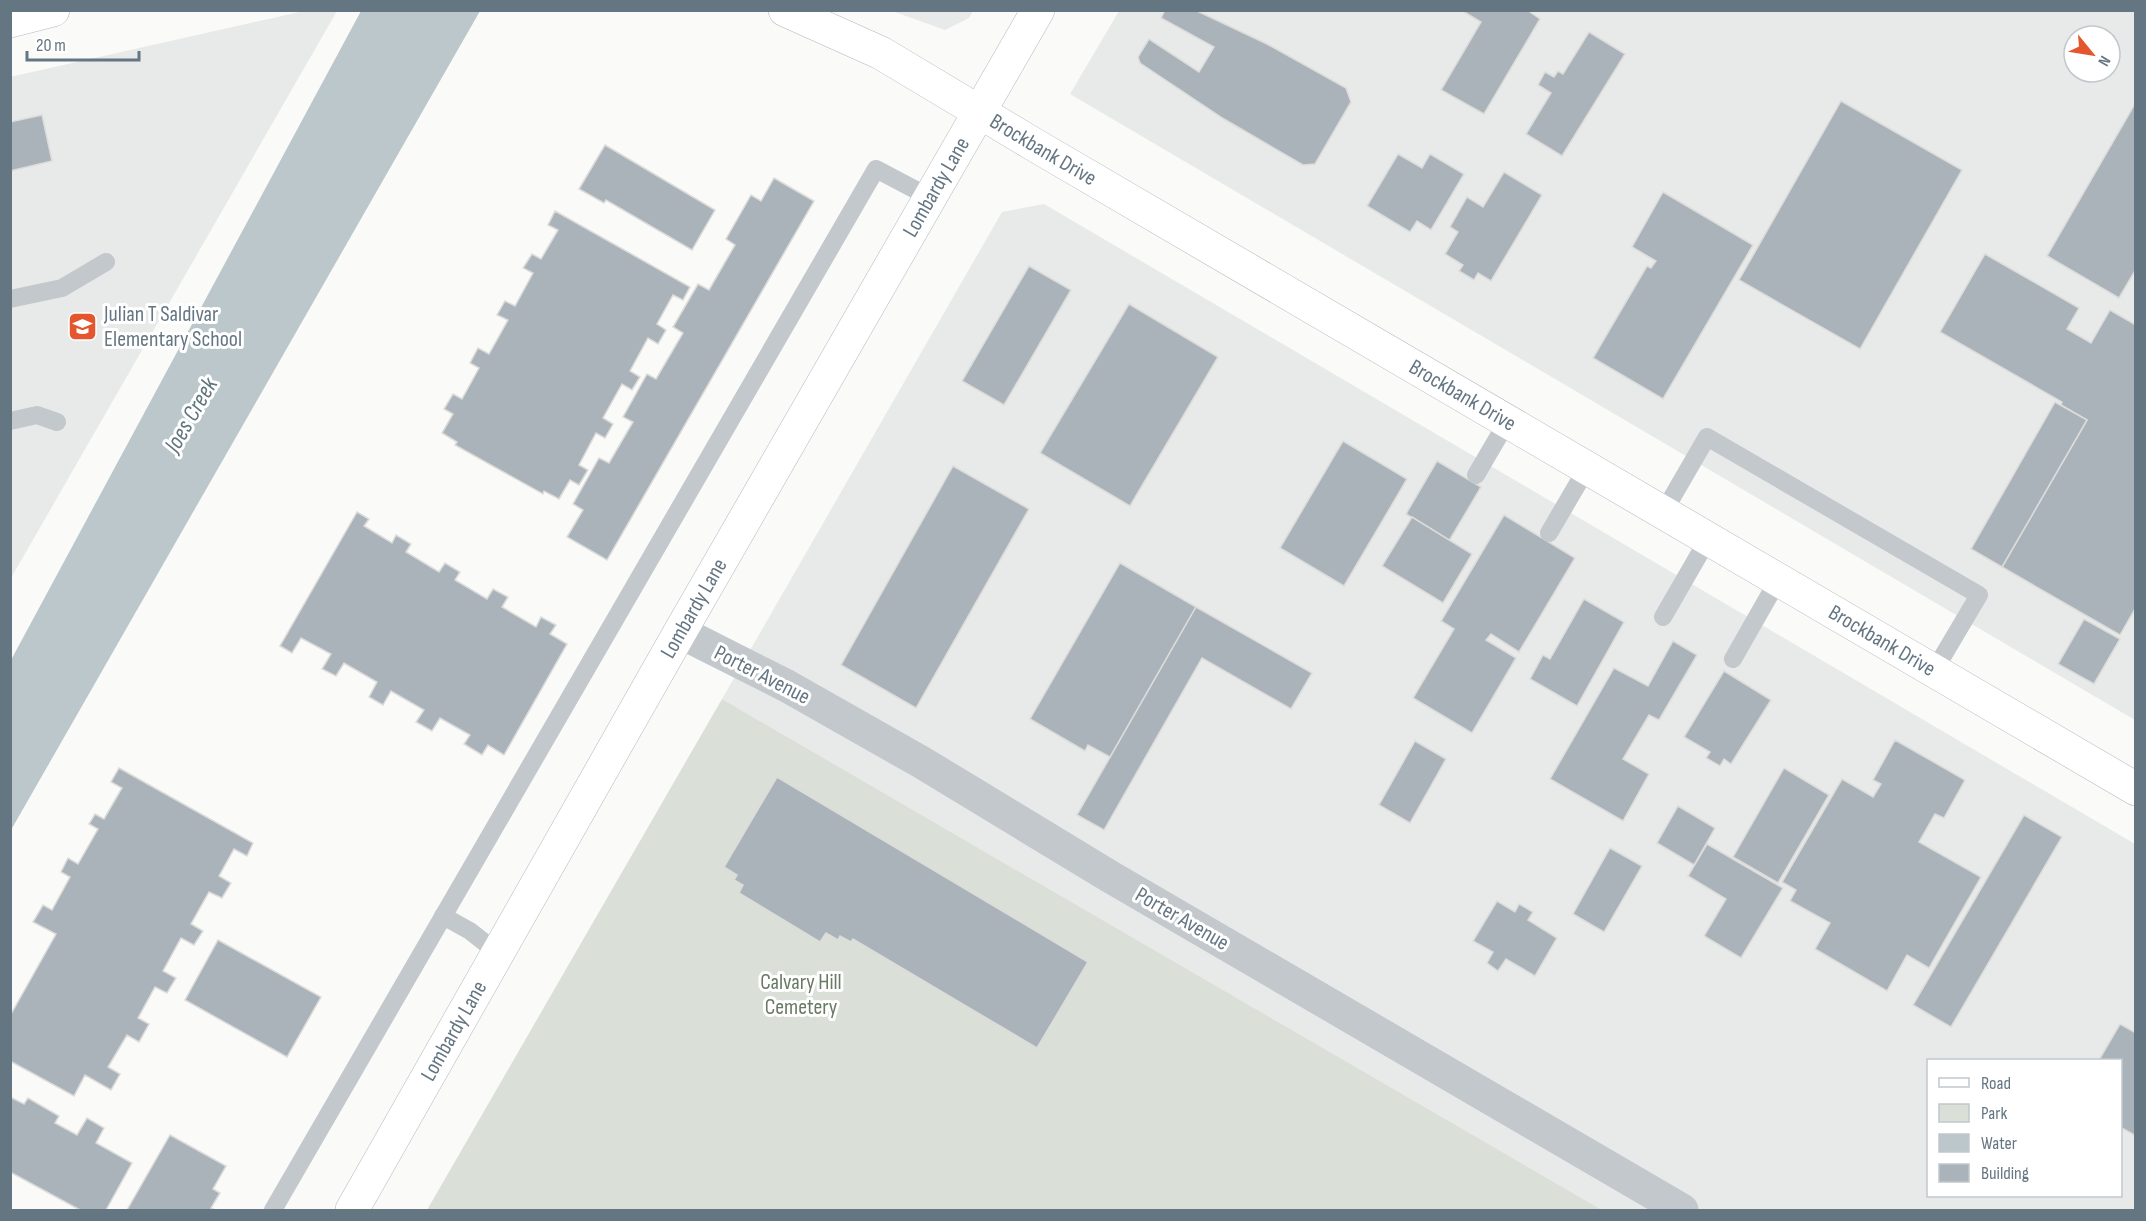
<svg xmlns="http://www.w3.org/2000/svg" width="2146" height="1221" font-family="'Sofia Sans Condensed',sans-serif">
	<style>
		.built { fill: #e8e9e9; fill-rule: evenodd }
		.green { fill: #dadfd7 }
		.water { fill: #bbc7cb }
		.building { fill: #aab3b9; stroke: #dcdcda; stroke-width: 1.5 }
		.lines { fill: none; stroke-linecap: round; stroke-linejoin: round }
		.secondary-casing { stroke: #b3babf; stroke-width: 34 }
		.lane { stroke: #c3c8cc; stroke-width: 18 }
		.street { stroke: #c3c8cc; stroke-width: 33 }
		.secondary { stroke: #fff; stroke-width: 33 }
		.labels { text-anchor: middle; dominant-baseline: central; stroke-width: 6; stroke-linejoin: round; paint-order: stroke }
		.street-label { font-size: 22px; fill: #657683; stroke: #fff }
		.poi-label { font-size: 22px; fill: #657683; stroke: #fff; text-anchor: start }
		.park-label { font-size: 22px; fill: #687a64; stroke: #fff }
		.water-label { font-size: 24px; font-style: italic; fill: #60757c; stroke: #fff }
	</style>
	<rect width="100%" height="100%" fill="#fafaf8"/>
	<g class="built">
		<path d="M304,11H337L11,578L10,77Z"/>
		<path d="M892,11H973L969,18L945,30Z"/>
		<path d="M1119,11H2135V720L1070,94ZM2074,36H2110V72H2074Z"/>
		<path d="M1044,204L2135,844V1210H1602L722,699L1002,212ZM1928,1060H2120V1196H1928Z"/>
	</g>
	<path class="green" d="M722,699L1602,1210H427Z"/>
	<path class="water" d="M361,11H480L11,830V660Z"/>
	<g class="building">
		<path d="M1165,10H1195L1267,44L1346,88L1351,102L1315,164L1303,165L1224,119L1140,63L1138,57L1149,39L1199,72L1214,47L1161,18Z"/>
		<path d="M1461,10H1527L1540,19L1484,114L1441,90L1481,22Z"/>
		<path d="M1589,32L1625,54L1562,156L1526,134L1551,93L1538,85L1545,72L1554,77L1558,71L1563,74Z"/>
		<path d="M1841,101L1962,170L1860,349L1739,280Z"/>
		<path d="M2136,102V269L2119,298L2047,256Z"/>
		<path d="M42,115L52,161L10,171V122Z"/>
		<path d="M605,145L715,210L692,250L606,200L604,203L579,189Z"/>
		<path d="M1398,154L1422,168L1430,154L1464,174L1431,230L1417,221L1410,232L1367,206Z"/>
		<path d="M1504,172L1542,195L1491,281L1478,273L1474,280L1459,271L1463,265L1445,254L1458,232L1450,227L1467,197L1483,207Z"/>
		<path d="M774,178L814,201L607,560L567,537L583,510L573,504L599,458L609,463L633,422L623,417L647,374L656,379L683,333L673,327L698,284L709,290L735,245L726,239L751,195L761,201Z"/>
		<path d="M1663,192L1753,245L1663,399L1593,358L1647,266L1651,268L1656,261L1632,247Z"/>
		<path d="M555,211L690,287L683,300L673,295L657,324L666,330L658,344L648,338L630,371L640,377L632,390L622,384L603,418L613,424L605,438L596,433L579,465L588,470L579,485L570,480L559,499L544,491L543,494L455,445L457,442L442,433L453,414L444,409L453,394L462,399L479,368L470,363L478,348L489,354L508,320L497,315L505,301L515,306L533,273L523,268L532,254L541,259L558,230L548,225Z"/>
		<path d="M1985,254L2079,308L2067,329L2091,343L2110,310L2136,325V607L2120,635L2002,567L2087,420L2061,405L2062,402L1940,332Z"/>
		<path d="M1029,266L1071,290L1004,405L962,381Z"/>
		<path d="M1129,304L1218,357L1130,506L1040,453Z"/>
		<path d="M2055,402L2087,420L2002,567L1971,549Z"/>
		<path d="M1343,441L1407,479L1344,586L1280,548Z"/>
		<path d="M1437,461L1481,487L1449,541L1406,514Z"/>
		<path d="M953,466L1029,509L916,708L841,665Z"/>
		<path d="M357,512L369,519L364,526L392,543L396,535L411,544L406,552L439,572L445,563L460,572L455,580L487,599L493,589L508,597L502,607L536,627L541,617L556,625L550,634L567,644L504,755L488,745L482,755L464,744L470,735L440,718L432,731L416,722L424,710L391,691L383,705L369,697L377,682L344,663L336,676L322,669L331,654L301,638L292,653L280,646Z"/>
		<path d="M1504,515L1575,558L1519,652L1491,634L1486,640L1516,658L1472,733L1413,698L1454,629L1441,621Z"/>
		<path d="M1412,517L1472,554L1443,603L1382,566Z"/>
		<path d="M1120,563L1196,607L1110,757L1088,745L1085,751L1030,719Z"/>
		<path d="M1584,599L1624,622L1577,706L1530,679L1543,655L1550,659Z"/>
		<path d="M1196,607L1312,673L1291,709L1202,658L1104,830L1077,815Z"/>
		<path d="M2084,619L2120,639L2094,684L2058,664Z"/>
		<path d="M1673,641L1697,655L1659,720L1649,715L1623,759L1649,774L1623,821L1550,779L1614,668L1648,686Z"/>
		<path d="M1724,671L1771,700L1731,764L1724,759L1720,766L1706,758L1710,752L1684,737Z"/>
		<path d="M1895,740L1965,780L1944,818L1935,814L1919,842L1981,877L1929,968L1907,955L1887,991L1815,949L1830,923L1790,901L1796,890L1782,882L1842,779L1873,797L1881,784L1873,780Z"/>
		<path d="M1415,741L1446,759L1410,823L1379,805Z"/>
		<path d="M119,768L253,843L247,856L234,849L219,876L231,883L222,898L209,892L191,924L203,931L194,945L181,938L163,971L176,978L167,993L155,987L138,1018L149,1024L139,1042L127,1035L108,1067L120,1074L111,1090L85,1075L74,1096L10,1061V1016L56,934L33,922L43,905L52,910L70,877L61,872L68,858L78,864L98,829L89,824L95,814L104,819L122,788L111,782Z"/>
		<path d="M1784,768L1829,795L1778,883L1733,857Z"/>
		<path d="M777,777L1088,962L1037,1048L853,939L851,942L840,936L838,940L826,933L820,942L739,893L743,885L734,880L737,875L724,867Z"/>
		<path d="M1678,806L1715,828L1694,865L1657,843Z"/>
		<path d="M2024,815L2062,837L1951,1027L1913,1005Z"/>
		<path d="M1707,844L1783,888L1741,958L1704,936L1726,899L1688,876Z"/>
		<path d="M1610,848L1642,866L1604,932L1573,914Z"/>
		<path d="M1497,901L1515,912L1519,904L1533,912L1528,920L1557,938L1535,976L1506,959L1498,971L1487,963L1493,952L1473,941Z"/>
		<path d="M218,940L321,997L287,1057L185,1000Z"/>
		<path d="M2120,1024L2136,1033V1136L2120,1127V1060H2099Z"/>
		<path d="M10,1097L24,1104L28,1098L59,1116L55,1123L77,1135L87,1118L104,1128L96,1143L132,1163L106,1210H80L10,1172Z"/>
		<path d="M170,1135L226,1166L213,1189L220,1193L211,1208L215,1210H127Z"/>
	</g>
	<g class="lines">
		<defs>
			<g id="secondary">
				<path id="s1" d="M785,10L881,53L1033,144L2136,789"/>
				<path d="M10,21L53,10"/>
				<path id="s2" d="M352,1210L680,632L1038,10"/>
			</g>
		</defs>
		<use href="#secondary" class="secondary-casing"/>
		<g class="lane">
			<path d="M10,299L62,288L106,262"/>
			<path d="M10,421L37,415L57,422"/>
			<path d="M1476,475L1507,422"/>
			<path d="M1663,513L1707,437L1979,595L1934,671"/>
			<path d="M1549,533L1587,468"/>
			<path d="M1663,617L1708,539"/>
			<path d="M1733,659L1778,580"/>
			<path d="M443,916L470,931L498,953"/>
			<path d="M273,1210L876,169L931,198"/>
		</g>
		<path class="street" d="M680,632L787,686L921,762L1109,876L1682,1210"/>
		<use href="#secondary" class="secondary"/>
	</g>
	<defs>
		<symbol id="school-square" viewBox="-11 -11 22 22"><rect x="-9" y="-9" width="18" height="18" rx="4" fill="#e4572e" stroke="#fff"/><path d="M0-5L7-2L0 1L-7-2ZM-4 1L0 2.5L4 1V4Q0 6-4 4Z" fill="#fff"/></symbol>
	</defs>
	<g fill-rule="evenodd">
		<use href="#school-square" x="66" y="310" width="33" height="33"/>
	</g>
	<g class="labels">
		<g class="street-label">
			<text stroke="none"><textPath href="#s1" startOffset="294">Brockbank Drive</textPath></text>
			<text stroke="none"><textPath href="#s2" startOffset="1178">Lombardy Lane</textPath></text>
			<text stroke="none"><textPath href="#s1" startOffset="780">Brockbank Drive</textPath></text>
			<text stroke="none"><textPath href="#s2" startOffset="692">Lombardy Lane</textPath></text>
			<text stroke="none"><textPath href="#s1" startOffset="1266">Brockbank Drive</textPath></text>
			<text transform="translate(762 675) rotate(27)">Porter Avenue</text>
			<text transform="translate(1182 919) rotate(30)">Porter Avenue</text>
			<text stroke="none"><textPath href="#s2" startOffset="206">Lombardy Lane</textPath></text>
		</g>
		<g class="poi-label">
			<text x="104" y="314">Julian T Saldivar<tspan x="104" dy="25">Elementary School</tspan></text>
		</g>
		<g class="park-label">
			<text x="801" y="982">Calvary Hill<tspan x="801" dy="25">Cemetery</tspan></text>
		</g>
		<g class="water-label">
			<text transform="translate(191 415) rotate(-60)">Joes Creek</text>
		</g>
	</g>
	<rect width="2146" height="1221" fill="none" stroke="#657683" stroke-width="24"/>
	<rect x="1927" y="1059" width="195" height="138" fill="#ffffff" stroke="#c1c8cd" stroke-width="1.5"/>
	<rect x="1939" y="1078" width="30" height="9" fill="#ffffff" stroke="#c1c8cd" stroke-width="1.5"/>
	<text x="1981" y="1089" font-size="18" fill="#657683">Road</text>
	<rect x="1939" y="1104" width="30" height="18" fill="#dadfd7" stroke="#c1c8cd" stroke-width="1.5"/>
	<text x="1981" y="1119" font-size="18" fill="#657683">Park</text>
	<rect x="1939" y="1134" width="30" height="18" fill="#bbc7cb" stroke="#c1c8cd" stroke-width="1.5"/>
	<text x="1981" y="1149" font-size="18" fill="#657683">Water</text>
	<rect x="1939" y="1164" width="30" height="18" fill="#aab3b9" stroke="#c1c8cd" stroke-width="1.5"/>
	<text x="1981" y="1179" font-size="18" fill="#657683">Building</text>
	<g transform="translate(2092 54) rotate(120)"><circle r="28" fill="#ffffff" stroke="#c1c8cd" stroke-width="1.5"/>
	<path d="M0-4.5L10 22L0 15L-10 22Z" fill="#e4572e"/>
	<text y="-9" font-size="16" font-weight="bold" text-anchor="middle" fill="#657683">N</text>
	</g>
	<path d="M27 51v9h112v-9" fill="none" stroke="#657683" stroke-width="3"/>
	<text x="36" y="51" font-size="18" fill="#657683" stroke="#ffffff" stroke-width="4.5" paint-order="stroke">20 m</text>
</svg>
